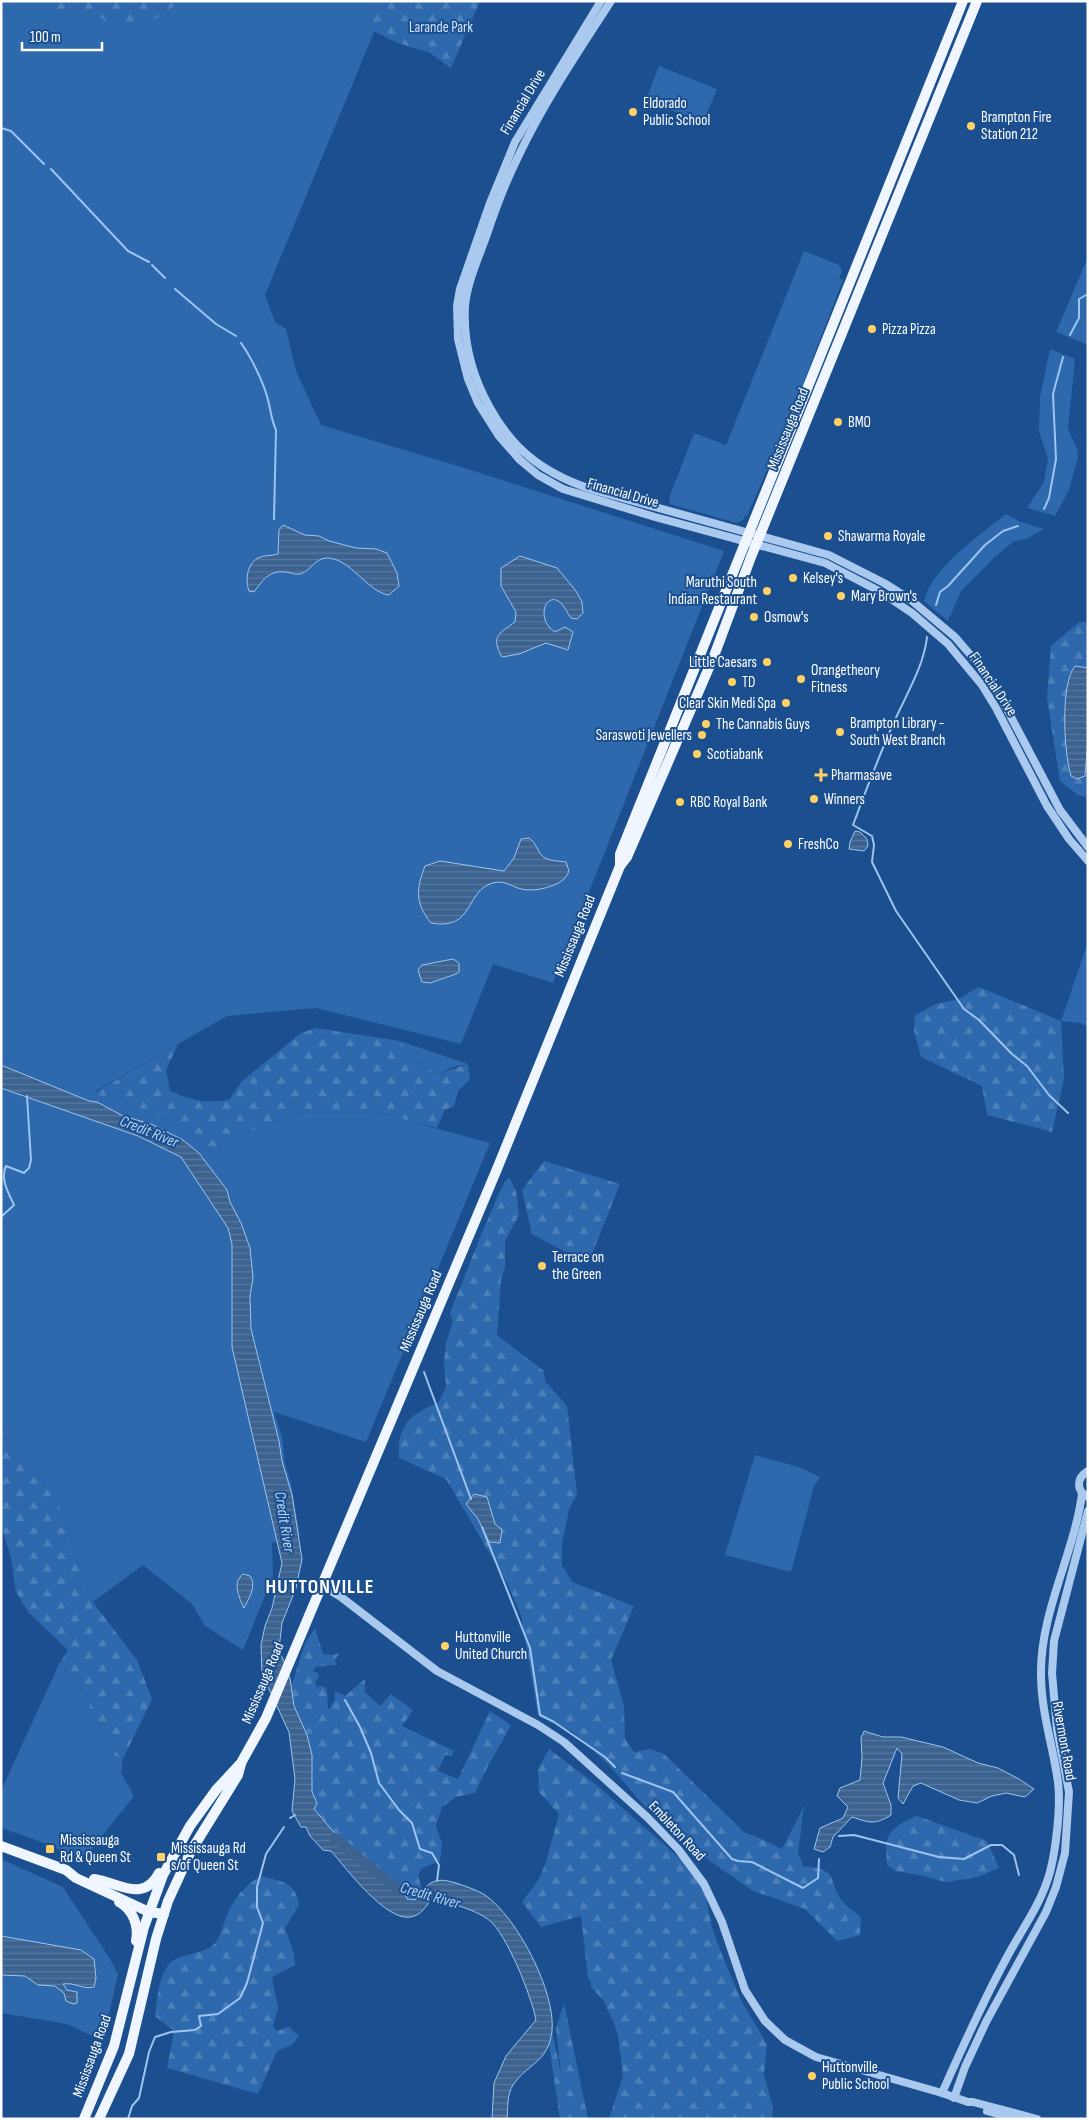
<svg xmlns="http://www.w3.org/2000/svg" width="1089" height="2120" font-family="'Sofia Sans Condensed',sans-serif">
	<style>
		.green { fill: #2e69ad }
		.forest { fill: url(#forest-firs) }
		.water { fill: url(#water-rules); stroke: #9cc4f0 }
		.lines { fill: none; stroke-linecap: round; stroke-linejoin: round }
		.stream { stroke: #9cc4f0; stroke-width: 2 }
		.river { stroke: #3c6290; stroke-width: 10 }
		.minor { stroke: #a9c9ee; stroke-width: 8 }
		.major { stroke: #f0f6ff; stroke-width: 10 }
		.poi-dot { fill: #ffd166; stroke: #1b4f8f; stroke-width: 2 }
		.labels { text-anchor: middle; dominant-baseline: central; stroke-width: 4; stroke-linejoin: round; paint-order: stroke }
		.park-label { font-size: 15px; fill: #cfe3fa; stroke: #1b4f8f }
		.street-label { font-size: 15px; fill: #fff; stroke: #1b4f8f }
		.poi-label { font-size: 15px; fill: #fff; stroke: #1b4f8f; text-anchor: start }
		.water-label { font-size: 16px; font-style: italic; fill: #b5d3f5; stroke: #1b4f8f }
		.district-label { font-size: 20px; font-weight: bold; letter-spacing: 1px; fill: #fff; stroke: #1b4f8f }
	</style>
	<defs>
		<pattern id="forest-firs" width="22" height="20" patternUnits="userSpaceOnUse" patternTransform="scale(1.25)"><rect width="22" height="20" fill="#2e69ad"/><path d="M5 1l3.5 6h-7zM16 11l3.5 6h-7z" fill="#4d80b9"/></pattern>
		<pattern id="water-rules" width="6" height="5" patternUnits="userSpaceOnUse" patternTransform="scale(1.25)"><rect width="6" height="5" fill="#3c6290"/><path d="M0 2.5h6" fill="none" stroke="#597aa1"/></pattern>
	</defs>
	<rect width="100%" height="100%" fill="#1b4f8f"/>
	<g class="green">
		<path d="M1,1H387L265,295L275,322L286,329L296,371L321,425L458,466L724,551L553,983L493,964L461,1044L316,1008L227,1016L94,1092L143,1109L193,1133L214,1154L240,1135L298,1112L379,1113L490,1143L366,1442L274,1412L282,1437L285,1464L291,1483L300,1536L272,1543L273,1576L243,1650L205,1626L192,1604L143,1565L93,1602L74,1553L66,1516L38,1476L1,1429Z"/>
		<path d="M659,66L717,89L703,123L646,100Z"/>
		<path d="M804,251L839,265L842,271L839,278L843,280L791,415L747,516L745,515L743,520L737,523L670,504L669,498L694,433L726,445Z"/>
		<path d="M1088,257V345L1056,332Z"/>
		<path d="M1050,349L1075,359L1068,429L1077,448L1078,457L1069,490L1055,516L1027,508L1044,482L1048,458L1039,432L1040,397Z"/>
		<path d="M1006,514L1021,522L1044,529L1026,539L1014,541L997,555L961,591L948,621L924,601C933,566 979,536 1006,514Z"/>
		<path d="M1088,942V1027L1080,1023L1061,1021Z"/>
		<path d="M400,1041L468,1064L453,1067L438,1074L416,1061Z"/>
		<path d="M755,1455L799,1467L820,1477L814,1486L791,1572L725,1555Z"/>
		<path d="M59,1664L87,1693L91,1713L100,1727L111,1754L123,1759L121,1773L134,1796L83,1860L36,1840L1,1828V1791Z"/>
		<path d="M1,1859L63,1887L110,1959L118,1974L103,2041L67,2024L1,2013Z"/>
	</g>
	<g class="forest">
		<path d="M43,1H185C166,8 148,31 126,28C113,27 103,17 90,14C73,10 57,15 42,5Z"/>
		<path d="M382,1H480L451,68L430,53L398,43L371,30L374,14Z"/>
		<path d="M1079,622H1088V796L1086,797L1078,795L1060,781L1047,698L1051,646Z"/>
		<path d="M979,987L1061,1021L1064,1079L1052,1132L987,1115L982,1086L921,1057L914,1031L915,1015L936,1004L958,999Z"/>
		<path d="M316,1028L400,1041L416,1061L438,1074L468,1064L470,1079L458,1091L454,1106L445,1110L437,1128L379,1113L298,1112L240,1135L214,1154L193,1133L143,1109L94,1093L178,1044L166,1070L170,1091C192,1101 205,1103 229,1100L242,1081L301,1033Z"/>
		<path d="M544,1161L620,1184L588,1264L532,1234L522,1190Z"/>
		<path d="M509,1177L516,1191L519,1215L505,1241V1268L501,1280L497,1335L544,1371L545,1381L567,1406L577,1494L569,1509L562,1545V1565L572,1582L634,1606L611,1660L624,1706L625,1739L634,1752L650,1749L664,1754L745,1833L755,1836L782,1849L804,1806L798,1852L803,1866C841,1870 826,1879 843,1902C847,1907 856,1912 861,1917L860,1935L837,1941L805,1909L753,1891L704,1857L646,1808L610,1766L573,1732L538,1715L521,1615L507,1583L446,1479L399,1458C397,1424 411,1414 439,1402L446,1387L444,1362L446,1343L453,1322L450,1313L485,1225C494,1210 497,1190 509,1177Z"/>
		<path d="M1,1429L38,1476L66,1516L74,1553L93,1602L137,1660L152,1699L123,1759L111,1754L100,1727L91,1713L87,1693L59,1664L68,1650L28,1612L16,1592L11,1558L1,1524Z"/>
		<path d="M315,1628L323,1654L333,1655L340,1653L335,1659L337,1666L333,1665L316,1667L313,1671L318,1673L319,1677L315,1682L317,1687L324,1686L327,1690L328,1710L335,1700V1691L345,1696L365,1679V1692L380,1706L391,1694L413,1710L402,1726L454,1751L452,1756L445,1755L438,1771L458,1779L490,1711L511,1725C499,1748 485,1769 475,1793L456,1797L442,1807L436,1826L442,1844L440,1861L422,1868L418,1876L423,1892L415,1900L407,1899L406,1895L392,1886L372,1865L355,1857L313,1809L317,1803L312,1792L313,1775L307,1735L294,1706L291,1687L305,1644Z"/>
		<path d="M549,1749L599,1787L686,1864L705,1892L712,1928L725,1962L743,2004L767,2044L764,2075L773,2107L772,2119H609L623,2076L618,2036L614,2023L603,2000L591,1987V1982L588,1979L581,1916L541,1927L522,1902L539,1879L546,1862L559,1814L539,1792L538,1769Z"/>
		<path d="M917,1816L987,1841L999,1868L978,1877L946,1882L919,1875L895,1871L887,1865C887,1858 885,1847 887,1840C890,1829 906,1819 917,1816Z"/>
		<path d="M261,1876C282,1882 295,1881 299,1905L285,1928L294,1953L295,1965L272,1977L278,2008L273,2027L277,2031L289,2027L299,2036L291,2045L277,2051L258,2094L167,2068L174,2031L155,2016C157,2001 158,1980 167,1967C177,1951 205,1957 217,1941C220,1936 222,1928 224,1923C231,1903 242,1886 261,1876Z"/>
		<path d="M564,2003L588,2119H560L549,2045L552,2031L561,2074L556,2028Z"/>
	</g>
	<g class="water">
		<path d="M283,525L305,535L319,536L329,541L356,548L376,549L387,553L397,573L399,586L389,595C367,592 350,557 326,558C314,559 311,571 300,574C294,575 290,572 285,572C269,570 262,581 254,592L249,591C245,580 247,564 258,558C263,555 272,556 278,554L279,530Z"/>
		<path d="M520,556L557,568L576,591L582,602L583,613L577,619L571,618C567,613 563,602 556,600C544,596 537,621 555,632L565,627L573,632L568,650L546,643L519,654L502,657C490,636 500,633 515,622L516,612L501,586V568Z"/>
		<path d="M1075,666L1088,668V739L1085,776L1077,779L1071,776C1064,754 1060,683 1075,666Z"/>
		<path d="M855,831L860,832L867,839L868,846L864,851L849,849L850,842Z"/>
		<path d="M529,838C537,843 537,853 545,858C550,861 560,861 566,862L569,871C568,874 565,878 563,880C553,888 530,893 518,888C510,885 503,880 493,883C465,890 475,931 431,923C415,903 416,890 425,866L440,861L504,871L514,858L521,839Z"/>
		<path d="M453,959L459,963V972L456,974L430,983L422,982L418,970L422,965Z"/>
		<path d="M1,1065L89,1101L97,1102L123,1116L151,1124L183,1140L199,1153L227,1190L230,1202L241,1223L250,1248L253,1278L250,1296L251,1329L279,1441L282,1461L292,1495L302,1559L296,1588L282,1623L279,1649L290,1678L294,1706L307,1735L312,1755V1792L317,1803L314,1809L355,1857L372,1865L392,1886L406,1895L407,1899L415,1900C420,1895 425,1886 431,1883C439,1878 448,1881 456,1883C465,1886 477,1890 485,1895C517,1917 556,1992 552,2031C548,2063 528,2063 513,2085C507,2094 508,2108 507,2119H492L494,2083L506,2056L536,2020C532,1998 507,1934 489,1920C475,1909 453,1905 436,1898L431,1899C426,1907 421,1915 411,1917C386,1922 346,1868 331,1851L323,1850L310,1836L306,1827H301L292,1811L295,1779L289,1732L262,1674L261,1645L265,1626L272,1608L282,1563L232,1347V1244L228,1228L181,1157L138,1136L1,1088Z"/>
		<path d="M474,1494L487,1497L495,1524L502,1530L500,1543L489,1542L478,1519L466,1504Z"/>
		<path d="M243,1574L250,1576C257,1586 249,1598 244,1608C239,1597 232,1583 243,1574Z"/>
		<path d="M864,1731L883,1737H901L943,1747L978,1763L998,1768L1019,1779L1034,1789L1025,1797L1006,1793L992,1796L977,1803L959,1800L921,1783L913,1786L903,1804L898,1798L902,1754L897,1748L883,1783L891,1805V1815C875,1825 870,1823 852,1817L833,1837L830,1847L823,1852L814,1849L820,1828L843,1818L848,1807L837,1796L840,1788L860,1780L862,1758L861,1738Z"/>
		<path d="M1,1936L81,1950L94,1959L96,1978L94,1987C83,1990 75,1982 63,1984L67,1990L77,1992V2003L73,2004L66,2001L64,1993L55,1986L38,1985L25,1976L1,1975Z"/>
	</g>
	<g class="lines">
		<g class="stream">
			<path d="M1,128L11,131L44,164"/>
			<path d="M51,169L128,251L149,262"/>
			<path d="M152,265L165,278"/>
			<path d="M1088,278V279"/>
			<path d="M175,289L216,324L236,336"/>
			<path d="M1070,335L1079,318V299L1088,294"/>
			<path d="M241,343C251,357 264,383 268,400C271,411 271,419 276,430L274,519"/>
			<path d="M1044,509L1049,498L1056,459L1053,394L1063,357"/>
			<path d="M936,605L940,592L948,586L985,545L1003,531L1018,526"/>
			<path d="M927,637C924,666 906,695 894,722C879,756 866,790 853,825L872,836L874,845L872,862L896,911L964,1009L979,1020L1012,1054L1027,1066L1049,1095L1068,1113"/>
			<path d="M1,1217L14,1205C8,1192 0,1179 6,1166L24,1173L29,1168L31,1160L27,1096"/>
			<path d="M424,1372L471,1499"/>
			<path d="M482,1527L530,1648L540,1715L554,1722L605,1757L615,1767"/>
			<path d="M345,1700L360,1727L371,1753L379,1783L399,1810L412,1823L420,1849L432,1853L439,1865L437,1881"/>
			<path d="M622,1773L673,1792L732,1859L738,1861L752,1862L803,1888L818,1878L819,1859"/>
			<path d="M290,1818L295,1815"/>
			<path d="M839,1836L854,1835L939,1857L964,1859L991,1845H1002L1014,1855L1019,1875"/>
			<path d="M128,2119L132,2106L139,2098L149,2052L155,2037L171,2032L195,2030L201,2026L199,2016L218,2014L240,1998L247,1983L263,1923L257,1907V1887L266,1854L284,1827"/>
		</g>
		<path class="river" d="M335,1838L397,1889L434,1896"/>
		<g class="minor">
			<path d="M601,1L515,142L490,203L460,289L457,306L458,339L468,379L478,403L499,436L520,460L538,475L563,489L655,517L825,563L879,591L912,613L948,644L982,685L996,708L1047,806L1069,839L1088,861"/>
			<path d="M611,1C578,52 544,102 518,157C505,183 495,210 486,237C478,259 467,283 465,306C463,342 472,376 490,408C515,453 548,476 597,491L829,555L884,583L911,600L955,637L980,666L1001,698L1060,810L1088,847"/>
			<path d="M1088,1471C1076,1478 1076,1491 1088,1497"/>
			<path d="M323,1586L341,1597L437,1671L538,1725L564,1742L647,1817L678,1849L704,1884L722,1922L745,1990L765,2021L785,2040L816,2057L942,2093L968,2102H973L1037,2119"/>
			<path d="M942,2093C962,2048 982,2003 1006,1959C1021,1930 1041,1905 1050,1872C1056,1849 1061,1806 1058,1782C1053,1746 1041,1712 1041,1674C1040,1613 1074,1554 1082,1494"/>
			<path d="M954,2098L965,2067L986,2022L1046,1912L1056,1887L1065,1853L1069,1792L1057,1730L1052,1673L1054,1641L1088,1511"/>
			<path d="M987,2111L1017,2119"/>
		</g>
		<g class="major">
			<path d="M620,866V854C736,570 851,286 963,1"/>
			<path d="M1,1846L66,1870L76,1878L149,1912L164,1914"/>
			<path d="M94,1879C118,1882 143,1904 159,1873"/>
			<path d="M119,1902C133,1910 139,1925 136,1941"/>
			<path d="M84,2119L114,2046L144,1927L163,1875L190,1826L216,1790L241,1763L266,1718L497,1169L620,866L627,857L714,656L751,557L977,1"/>
			<path d="M99,2119L129,2054L156,1939L168,1901L191,1851L238,1775L241,1764"/>
		</g>
	</g>
	<g class="poi-dot">
		<circle cx="633" cy="112" r="5"/>
		<circle cx="971" cy="126" r="5"/>
		<circle cx="872" cy="329" r="5"/>
		<circle cx="838" cy="422" r="5"/>
		<circle cx="828" cy="536" r="5"/>
		<circle cx="793" cy="578" r="5"/>
		<circle cx="767" cy="591" r="5"/>
		<circle cx="841" cy="596" r="5"/>
		<circle cx="754" cy="617" r="5"/>
		<circle cx="767" cy="662" r="5"/>
		<circle cx="801" cy="679" r="5"/>
		<circle cx="732" cy="682" r="5"/>
		<circle cx="786" cy="703" r="5"/>
		<circle cx="706" cy="724" r="5"/>
		<circle cx="840" cy="732" r="5"/>
		<circle cx="702" cy="735" r="5"/>
		<circle cx="697" cy="754" r="5"/>
		<path d="M818.5 767.5h5v5h5v5h-5v5h-5v-5h-5v-5h5z"/>
		<circle cx="814" cy="799" r="5"/>
		<circle cx="680" cy="802" r="5"/>
		<circle cx="788" cy="844" r="5"/>
		<circle cx="542" cy="1266" r="5"/>
		<circle cx="445" cy="1646" r="5"/>
		<rect x="45" y="1844" width="10" height="10" rx="2.5"/>
		<rect x="156" y="1852" width="10" height="10" rx="2.5"/>
		<circle cx="812" cy="2076" r="5"/>
	</g>
	<g class="labels">
		<g class="park-label">
			<text x="441" y="27">Larande Park</text>
		</g>
		<g class="street-label">
			<text transform="translate(523 102) rotate(-59)">Financial Drive</text>
			<text transform="translate(788 429) rotate(-68)">Mississauga Road</text>
			<text transform="translate(623 493) rotate(16)">Financial Drive</text>
			<text transform="translate(993 684) rotate(56)">Financial Drive</text>
			<text transform="translate(575 936) rotate(-68)">Mississauga Road</text>
			<text transform="translate(421 1311) rotate(-67)">Mississauga Road</text>
			<text transform="translate(263 1683) rotate(-67)">Mississauga Road</text>
			<text transform="translate(1064 1741) rotate(80)">Rivermont Road</text>
			<text transform="translate(677 1831) rotate(47)">Embleton Road</text>
			<text transform="translate(92 2056) rotate(-70)">Mississauga Road</text>
		</g>
		<g class="poi-label">
			<text x="643" y="103">Eldorado<tspan x="643" dy="17">Public School</tspan></text>
			<text x="981" y="117">Brampton Fire<tspan x="981" dy="17">Station 212</tspan></text>
			<text x="882" y="329">Pizza Pizza</text>
			<text x="848" y="422">BMO</text>
			<text x="838" y="536">Shawarma Royale</text>
			<text x="803" y="578">Kelsey's</text>
			<text x="757" y="582" text-anchor="end">Maruthi South<tspan x="757" dy="17">Indian Restaurant</tspan></text>
			<text x="851" y="596">Mary Brown's</text>
			<text x="764" y="617">Osmow's</text>
			<text x="757" y="662" text-anchor="end">Little Caesars</text>
			<text x="811" y="670">Orangetheory<tspan x="811" dy="17">Fitness</tspan></text>
			<text x="742" y="682">TD</text>
			<text x="776" y="703" text-anchor="end">Clear Skin Medi Spa</text>
			<text x="850" y="723">Brampton Library -<tspan x="850" dy="17">South West Branch</tspan></text>
			<text x="716" y="724">The Cannabis Guys</text>
			<text x="692" y="735" text-anchor="end">Saraswoti Jewellers</text>
			<text x="707" y="754">Scotiabank</text>
			<text x="831" y="775">Pharmasave</text>
			<text x="824" y="799">Winners</text>
			<text x="690" y="802">RBC Royal Bank</text>
			<text x="798" y="844">FreshCo</text>
			<text x="552" y="1257">Terrace on<tspan x="552" dy="17">the Green</tspan></text>
			<text x="455" y="1637">Huttonville<tspan x="455" dy="17">United Church</tspan></text>
			<text x="60" y="1840">Mississauga<tspan x="60" dy="17">Rd &amp; Queen St</tspan></text>
			<text x="171" y="1848">Mississauga Rd<tspan x="171" dy="17">s/of Queen St</tspan></text>
			<text x="822" y="2067">Huttonville<tspan x="822" dy="17">Public School</tspan></text>
		</g>
		<g class="water-label">
			<text transform="translate(149 1132) rotate(22)">Credit River</text>
			<text transform="translate(284 1522) rotate(81)">Credit River</text>
			<text transform="translate(430 1896) rotate(16)">Credit River</text>
		</g>
		<g class="district-label">
			<text x="320" y="1587">HUTTONVILLE</text>
		</g>
	</g>
	<rect width="1089" height="2120" fill="none" stroke="#ffffff" stroke-width="5"/>
	<path d="M22 42v8h80v-8" fill="none" stroke="#ffffff" stroke-width="2.5"/>
	<text x="30" y="42" font-size="15" fill="#ffffff" stroke="#1b4f8f" stroke-width="4" paint-order="stroke">100 m</text>
</svg>
